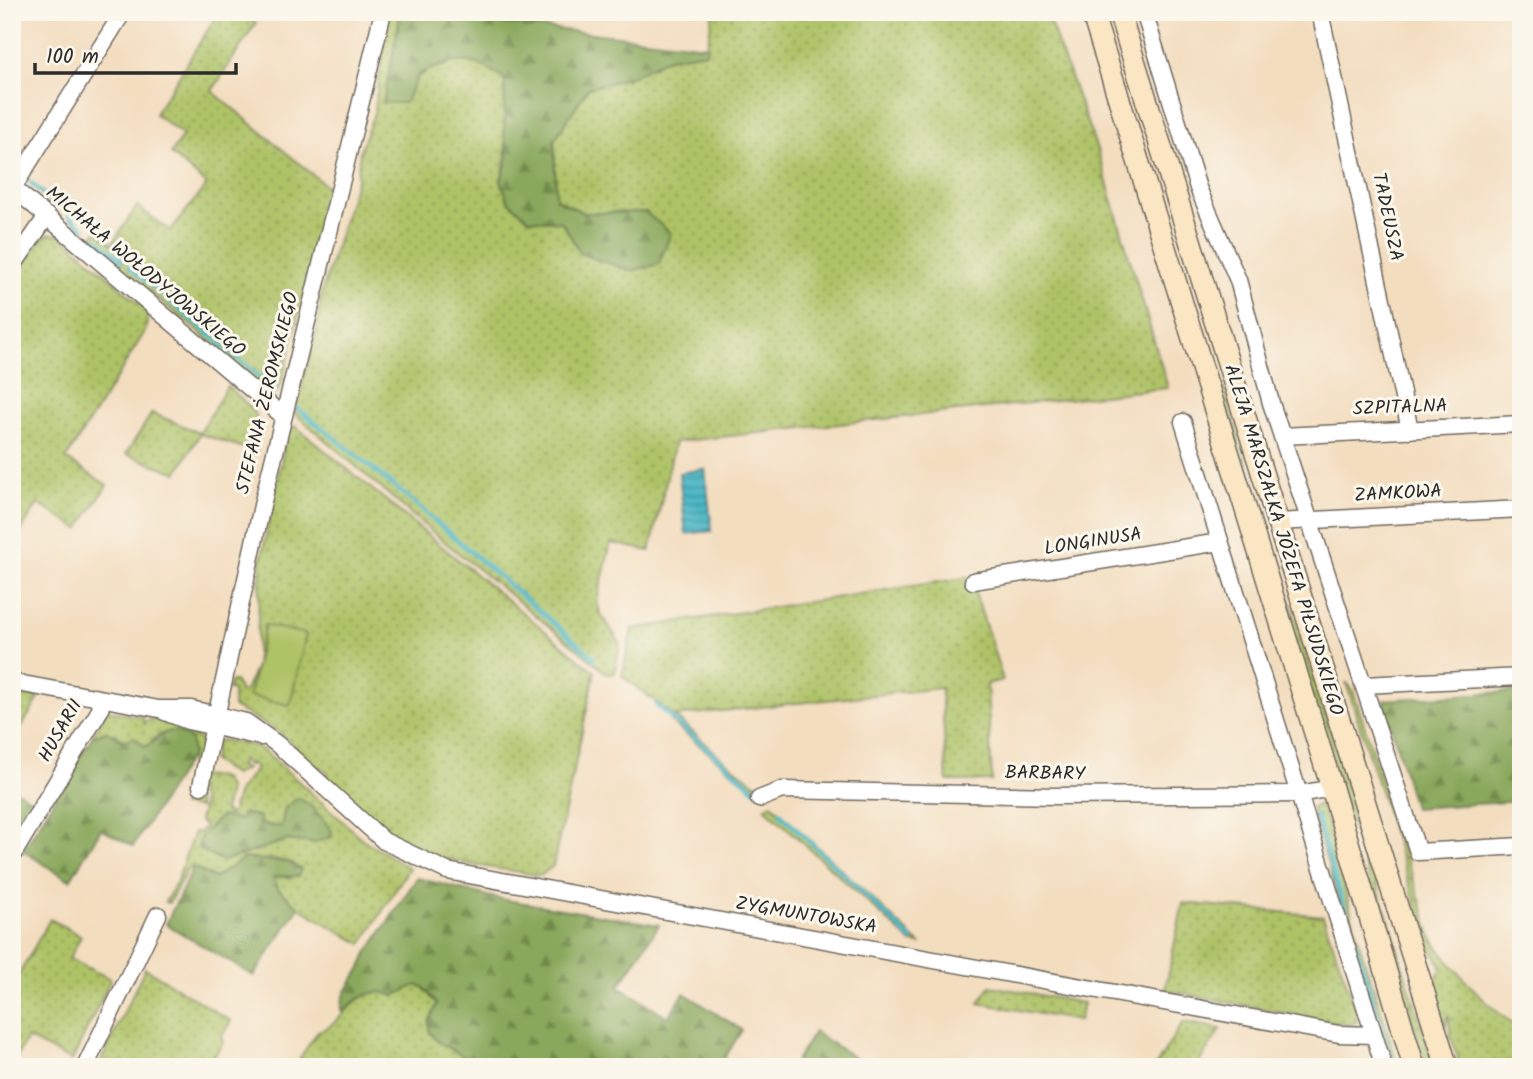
<svg xmlns="http://www.w3.org/2000/svg" width="1533" height="1079" font-family="Kalam,sans-serif">
	<style>
		.grass { fill: url(#grass-dots); stroke: #6c7648; stroke-width: 2; fill-rule: evenodd }
		.forest { fill: url(#forest-firs); stroke: #5a6a43; stroke-width: 2 }
		.park { fill: #aec266; stroke: #6c7648; stroke-width: 2 }
		.water { fill: url(#water-rules); stroke: #3a7078; stroke-width: 2 }
		.lines { fill: none; stroke-linecap: round; stroke-linejoin: round }
		.stream { stroke: #48b5c4; stroke-width: 4.5 }
		.street-casing { stroke: #71695f; stroke-width: 19 }
		.secondary-casing { stroke: #71695f; stroke-width: 24 }
		.street { stroke: #fff; stroke-width: 16 }
		.secondary { stroke: #fbe6c4; stroke-width: 21 }
		.labels { text-anchor: middle; dominant-baseline: central; stroke-width: 6; stroke-linejoin: round; paint-order: stroke }
		.street-label { font-size: 19px; fill: #2b2b2b; stroke: #fbf7ec }
	</style>
	<defs>
		<pattern id="grass-dots" width="8" height="8" patternUnits="userSpaceOnUse" patternTransform="scale(1.75)"><rect width="8" height="8" fill="#aec266"/><path d="M2 2h.1M6 6h.1" fill="none" stroke="#8e9e54" stroke-width="1.8" stroke-linecap="round"/></pattern>
		<pattern id="forest-firs" width="22" height="20" patternUnits="userSpaceOnUse" patternTransform="scale(1.75)"><rect width="22" height="20" fill="#8aa85b"/><path d="M5 1l3.5 6h-7zM16 11l3.5 6h-7z" fill="#71894b"/></pattern>
		<pattern id="water-rules" width="6" height="5" patternUnits="userSpaceOnUse" patternTransform="scale(1.75)"><rect width="6" height="5" fill="#48b5c4"/><path d="M0 2.5h6" fill="none" stroke="#3c939f"/></pattern>
	</defs>
	<rect width="100%" height="100%" fill="#fbf7ec"/>
	<filter id="ink" filterUnits="userSpaceOnUse"><feTurbulence type="fractalNoise" baseFrequency=".0143" numOctaves="2"/><feDisplacementMap in="SourceGraphic" scale="14" xChannelSelector="R" yChannelSelector="G"/><feConvolveMatrix kernelMatrix="1 2 1 2 8 2 1 2 1" color-interpolation-filters="sRGB"/></filter>
	<filter id="wash" filterUnits="userSpaceOnUse"><feTurbulence type="fractalNoise" baseFrequency=".00686" numOctaves="4" result="noise"/><feDisplacementMap in="SourceGraphic" scale="28" xChannelSelector="R" yChannelSelector="G"/><feGaussianBlur stdDeviation="1.57" result="paint"/><feColorMatrix in="noise" values="0 0 0 0 0 0 0 0 0 0 0 0 0 0 0 0 0 1.4 0 .05"/><feComposite in="paint" operator="in"/></filter>
	<g filter="url(#wash)">
		<rect width="100%" height="100%" fill="#f3ddbf"/>
		<g class="grass">
			<path d="M219,12H242L256,23L212,91L330,189L281,386L276,394L261,390L200,333L88,242L97,231L112,244L137,206L170,231L207,185L171,154L183,135L155,114Z"/>
			<path d="M389,12H401L384,103C408,83 442,53 477,61C486,63 497,74 505,79C504,113 510,149 501,181L529,219L562,222L581,254L645,212L584,213L556,199L554,140L588,88L628,78L668,58L706,52L713,12H1046L1098,152L1168,388L675,442L650,551L611,543L597,601L600,613L620,643L615,673L608,674L425,526L294,413L318,326L321,295L357,178L360,151L374,113Z"/>
			<path d="M50,234L62,236L148,311L146,330L66,459L107,485L79,529L38,504L12,545V284L41,239Z"/>
			<path d="M227,386C254,411 264,414 256,452L200,434L177,473L126,454L152,413L200,433Z"/>
			<path d="M1224,388L1434,1067H1427L1217,389Z"/>
			<path d="M295,426L595,672L553,866L540,876C506,869 467,866 434,855C391,840 358,806 325,776L328,773L321,767L318,769L276,730L233,707V691L228,690L230,682H236L240,692L245,691L257,664L289,704L291,699L256,659L261,560L288,429Z"/>
			<path d="M970,577L1003,680L987,684L992,781H947L941,688L675,716L725,761L762,788L758,793L670,721L674,716L622,676L632,629Z"/>
			<path d="M1346,682L1353,690L1432,938C1451,968 1492,1011 1521,1030V1067H1461L1450,1035L1449,1014L1445,1026C1437,1005 1427,987 1442,968L1427,941Z"/>
			<path d="M12,693L39,698L12,743Z"/>
			<path d="M106,710L143,717L144,724L149,719L189,729L196,738L206,741L198,766L190,767L191,740L167,732L158,735L146,747L122,741L116,734L92,737Z"/>
			<path d="M222,740L252,745L266,752L362,839L409,868L362,944C343,933 274,899 273,877H291L293,863C259,855 244,860 214,878L193,867L188,868L169,903L165,902L176,883L194,832L199,833L205,826L199,821L203,804L198,789L194,791L199,808L182,806L188,776L218,777L224,780L229,790L224,812L231,814L238,792L256,768L251,763L248,766L243,760L239,766L246,769L234,775L213,761L216,742ZM285,808L314,843L288,840L224,861L212,857L201,836L209,829L241,820L243,813L260,817L259,824L281,827Z"/>
			<path d="M772,804L920,944L912,943L765,808Z"/>
			<path d="M1317,805L1324,811L1360,946L1399,1067H1390L1311,809Z"/>
			<path d="M1183,903L1323,916L1358,1015L1356,1023L1347,1025L1165,990Z"/>
			<path d="M50,919L81,936L69,959L111,979L72,1061L27,1038L12,1065V987Z"/>
			<path d="M145,968L231,1021L221,1038L224,1041L207,1067H110L101,1061Z"/>
			<path d="M416,985L423,987L437,1004C417,1050 455,1042 481,1067H294L318,1031C346,1026 356,977 394,996Z"/>
			<path d="M990,986L1083,1003L1079,1021L979,1003Z"/>
			<path d="M1183,1022L1221,1029L1196,1067H1155Z"/>
		</g>
		<g class="forest">
			<path d="M401,12L708,46L706,52L668,58L628,78L588,88L554,140L556,199L584,213L645,212L671,233L659,264L632,271L581,254L562,222L529,219L508,201L501,181L508,157L504,134L505,79C469,54 458,59 419,74L405,103H383Z"/>
			<path d="M1521,691V801L1414,808L1384,700Z"/>
			<path d="M106,731L122,741L134,737L146,747C163,736 170,721 191,740L192,754L133,846L101,829L70,880L23,851L92,737Z"/>
			<path d="M12,788L36,802L12,842Z"/>
			<path d="M297,798C312,803 322,818 332,831L331,837L314,843L287,840L224,861L198,849L201,836L221,816L241,820L243,813L260,817L259,824L281,827L285,808Z"/>
			<path d="M244,858L287,862L301,869L298,876L273,877L278,889L299,907L254,976L166,924L193,867L215,878Z"/>
			<path d="M417,878L500,899L659,925L619,986L668,1017L684,993L742,1030L719,1067H481L437,1041L429,1031V1022L437,1004L423,987L416,985L394,996C374,986 357,998 342,1012C339,989 362,976 366,955Z"/>
			<path d="M814,1032L858,1060L853,1067H792Z"/>
		</g>
		<path class="park" d="M265,625L306,634L290,705L249,696Z"/>
		<path class="water" d="M705,469L712,531L686,534L679,473Z"/>
		<g class="lines">
			<g class="stream">
				<path d="M31,183L55,205"/>
				<path d="M69,216L84,229"/>
				<path d="M95,238L122,260"/>
				<path d="M130,267L276,391"/>
				<path d="M296,407L405,495L594,658"/>
				<path d="M656,705L758,792"/>
				<path d="M780,813L912,940"/>
				<path d="M1316,816L1393,1067"/>
			</g>
		</g>
	</g>
	<g filter="url(#ink)">
		<g class="lines">
			<defs>
				<g id="street">
					<path d="M1144,12L1198,188L1238,280L1271,403L1418,852L1521,846"/>
					<path d="M1320,12L1410,430"/>
					<path d="M12,187L283,416"/>
					<path d="M13,188L123,12"/>
					<path d="M12,267L47,216"/>
					<path d="M1183,422L1384,1067"/>
					<path d="M1282,436L1521,424"/>
					<path d="M1277,522L1521,509"/>
					<path d="M973,581L1220,542"/>
					<path d="M12,682L159,709H191L246,722L277,744L384,841L447,871L1339,1034L1373,1035"/>
					<path d="M1364,685L1521,677"/>
					<path d="M165,712L188,721L261,737"/>
					<path d="M201,786L263,501L383,12"/>
					<path d="M759,799L782,790L1056,796L1299,794L1332,788"/>
					<path d="M12,856L100,710L102,699"/>
					<path d="M85,1067L158,915"/>
				</g>
				<g id="secondary">
					<path d="M1092,12L1332,788L1414,1067"/>
					<path d="M1119,12L1447,1067"/>
				</g>
			</defs>
			<use href="#street" class="street-casing"/>
			<use href="#secondary" class="secondary-casing"/>
			<use href="#street" class="street"/>
			<use href="#secondary" class="secondary"/>
		</g>
	</g>
	<g class="labels">
		<g class="street-label">
			<text transform="translate(1387 217) rotate(78)">TADEUSZA</text>
			<text transform="translate(145 272) rotate(40)">MICHAŁA WOŁODYJOWSKIEGO</text>
			<text transform="translate(268 393) rotate(-76)">STEFANA ŻEROMSKIEGO</text>
			<text transform="translate(1400 408) rotate(-2)">SZPITALNA</text>
			<text transform="translate(1398 494) rotate(-3)">ZAMKOWA</text>
			<text transform="translate(1283 540) rotate(73)">ALEJA MARSZAŁKA JÓZEFA PIŁSUDSKIEGO</text>
			<text transform="translate(1093 542) rotate(-9)">LONGINUSA</text>
			<text transform="translate(61 731) rotate(-60)">HUSARII</text>
			<text transform="translate(1045 774) rotate(1)">BARBARY</text>
			<text transform="translate(806 916) rotate(10)">ZYGMUNTOWSKA</text>
		</g>
	</g>
	<rect width="1533" height="1079" fill="none" stroke="#fbf7ec" stroke-width="42"/>
	<path d="M35 63v10h201v-10" fill="none" stroke="#2b2b2b" stroke-width="3.5"/>
	<text x="46" y="63" font-size="21" fill="#2b2b2b" stroke="#fbf7ec" stroke-width="5" paint-order="stroke">100 m</text>
</svg>
